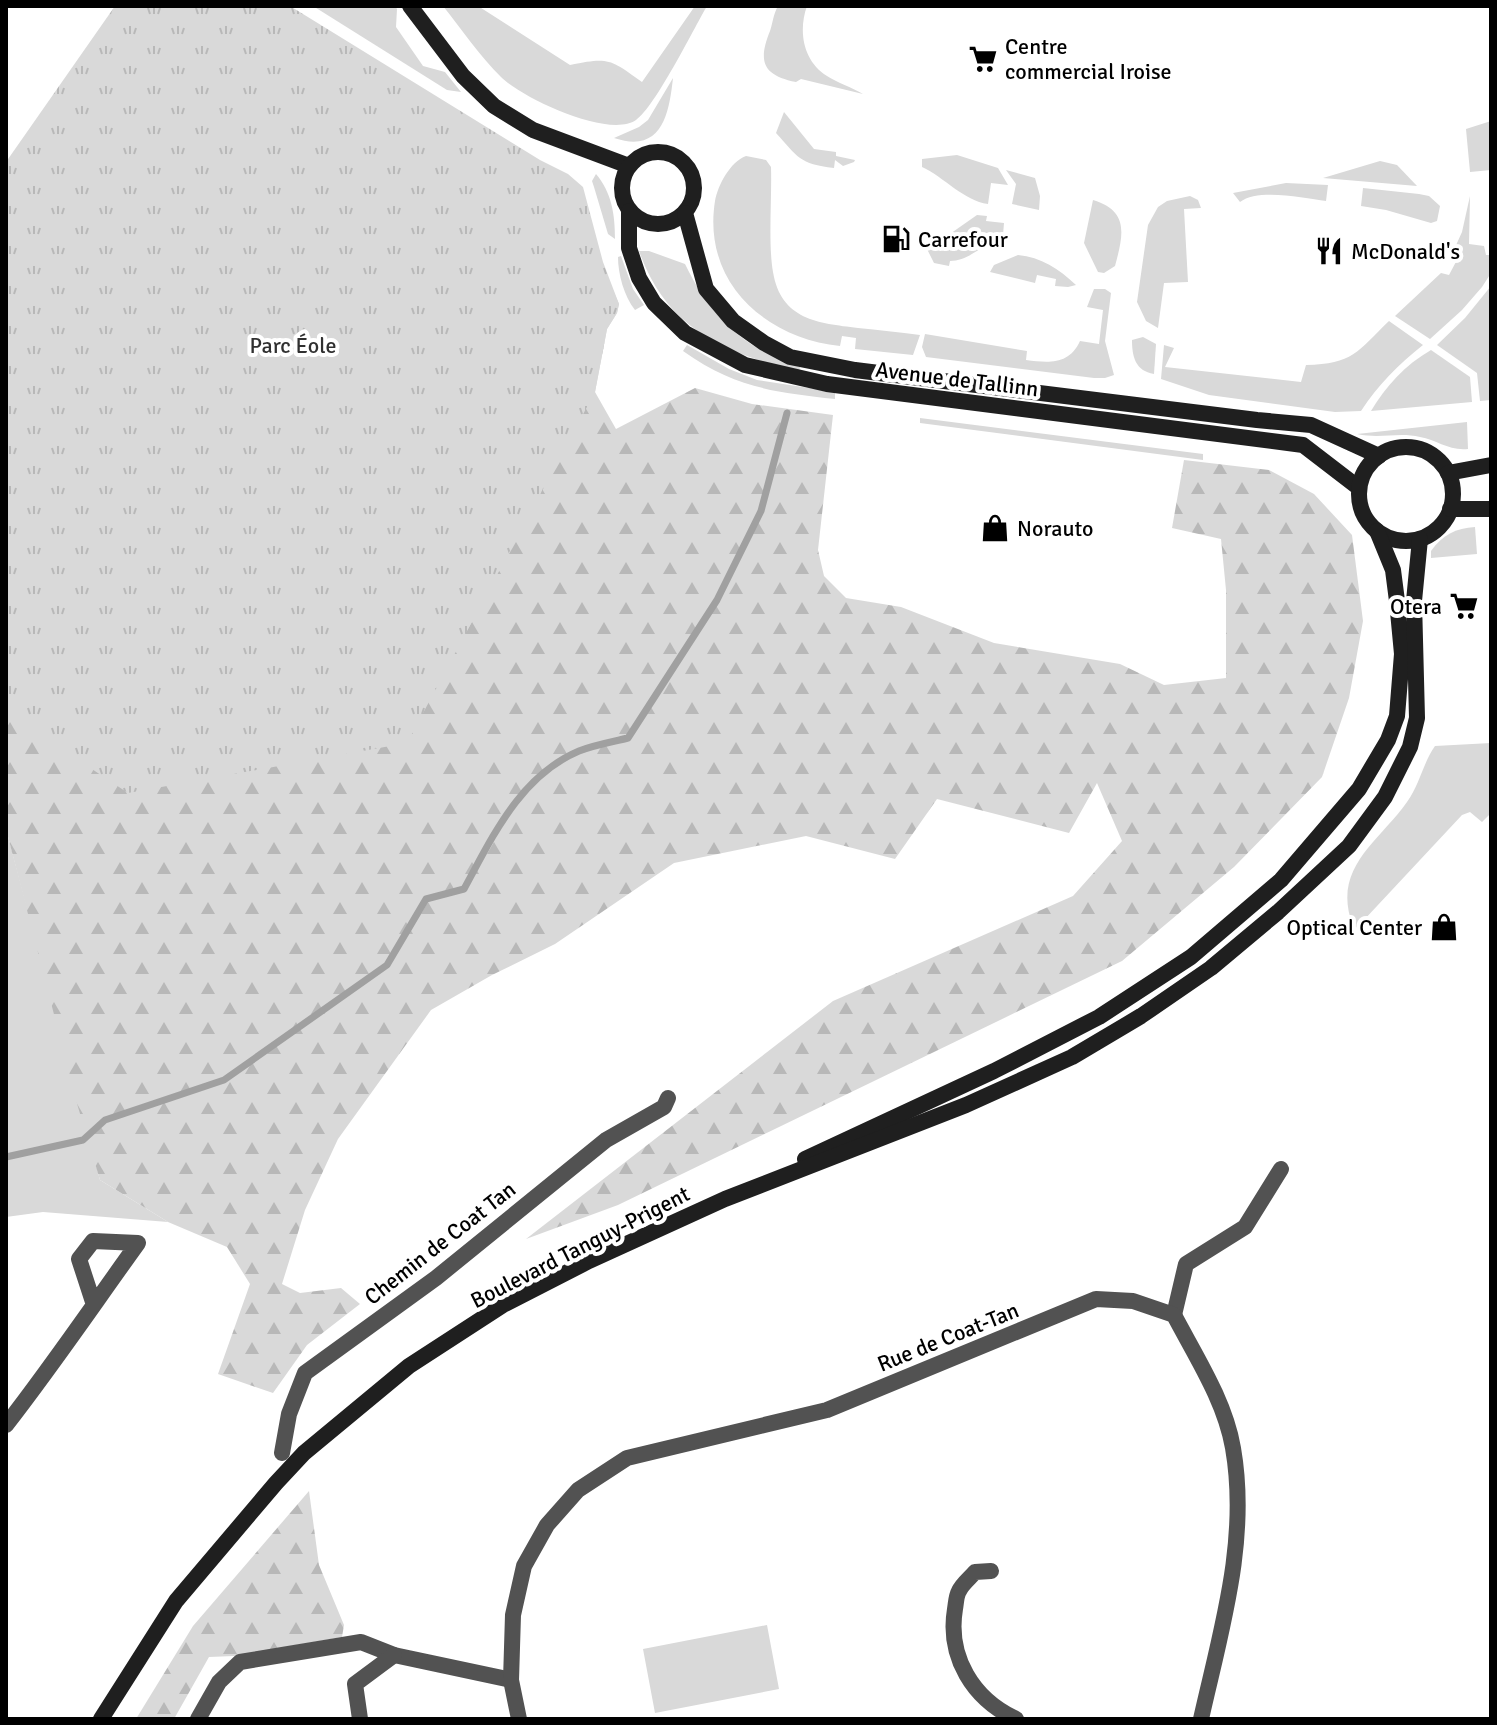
<svg xmlns="http://www.w3.org/2000/svg" width="1497" height="1725" font-family="Signika,sans-serif">
	<style>
		.green { fill: #d9d9d9 }
		.forest { fill: url(#forest-firs) }
		.park { fill: url(#park-tufts) }
		.lines { fill: none; stroke-linecap: round; stroke-linejoin: round }
		.stream { stroke: #a0a0a0; stroke-width: 7 }
		.street { stroke: #525252; stroke-width: 16 }
		.secondary { stroke: #1f1f1f; stroke-width: 16 }
		.labels { text-anchor: middle; dominant-baseline: central; stroke-width: 8; stroke-linejoin: round; paint-order: stroke }
		.poi-label { font-size: 22px; fill: #000; stroke: #fff; text-anchor: start }
		.park-label { font-size: 22px; fill: #303030; stroke: #fff }
		.street-label { font-size: 22px; fill: #000; stroke: #fff }
	</style>
	<defs>
		<pattern id="forest-firs" width="22" height="20" patternUnits="userSpaceOnUse" patternTransform="scale(2)"><rect width="22" height="20" fill="#d9d9d9"/><path d="M5 1l3.5 6h-7zM16 11l3.5 6h-7z" fill="#b8b8b8"/></pattern>
		<pattern id="park-tufts" width="24" height="20" patternUnits="userSpaceOnUse" patternTransform="scale(2)"><rect width="24" height="20" fill="#d9d9d9"/><path d="M3 7l-1-3M5 7V3M7 7l1-3M15 17l-1-3M17 17v-4M19 17l1-3" fill="none" stroke="#b8b8b8"/></pattern>
	</defs>
	<rect width="100%" height="100%" fill="#fff"/>
	<g class="green">
		<path d="M313,6H395L397,9L396,27L423,66L445,72L461,92L447,90Z"/>
		<path d="M443,6H478L570,65C609,57 610,59 642,82L695,6H707C693,30 655,107 636,120C609,139 522,98 501,77C480,56 462,30 443,6Z"/>
		<path d="M778,6H807C798,31 803,61 827,76C838,83 851,87 863,94L801,79L796,82C762,75 758,61 770,31C773,22 773,15 778,6Z"/>
		<path d="M673,78C669,114 662,154 614,138L639,127L648,120Z"/>
		<path d="M784,112L814,149L836,152V156L855,160L854,162L843,166L835,160L834,168C799,164 798,157 776,133Z"/>
		<path d="M1491,121V170L1470,172L1466,129Z"/>
		<path d="M957,155L998,168L1008,185L991,183L988,204C964,201 944,177 922,167V159Z"/>
		<path d="M746,156L766,160L771,167C772,199 768,243 773,272C781,320 818,323 858,328C878,330 899,332 920,335L913,355L855,349L856,338L842,336L840,346C766,338 702,283 715,201C718,185 730,162 746,156Z"/>
		<path d="M1380,161L1397,165L1417,186L1323,178Z"/>
		<path d="M1006,170L1035,178L1040,196L1039,210L1012,204L1016,184Z"/>
		<path d="M596,174C612,193 615,215 615,239L608,234L594,187L592,181Z"/>
		<path d="M1286,183L1328,185L1326,201C1304,198 1258,188 1240,202L1233,193Z"/>
		<path d="M1363,188L1419,194L1429,196L1440,206L1437,221L1431,223L1386,210L1361,206Z"/>
		<path d="M1190,196L1198,200L1201,208L1184,209L1188,282L1164,283L1158,328L1146,321L1137,302L1148,225L1158,207L1167,201Z"/>
		<path d="M1470,196L1469,244L1484,246L1486,255H1491V273L1482,287L1462,310L1430,339L1395,316L1441,273L1449,275L1458,258L1452,254L1462,232Z"/>
		<path d="M1093,200C1130,211 1123,236 1115,266L1104,273L1098,272L1084,243Z"/>
		<path d="M977,215L987,216L986,221L1004,223L1003,235C984,243 970,261 950,261L949,266L934,263L925,245L947,236Z"/>
		<path d="M639,251H649L685,264C712,319 742,347 800,367L799,372C724,352 667,330 639,251Z"/>
		<path d="M1018,255C1041,257 1059,269 1076,285L1068,287L1055,286L1056,279L1037,275L1035,283L990,272L994,265Z"/>
		<path d="M621,256L633,289L644,305L635,310C624,296 618,274 618,257Z"/>
		<path d="M1491,286V400L1480,401L1477,373L1437,345L1465,318Z"/>
		<path d="M1094,289H1105L1111,293L1105,341L1114,375L1105,378H1094L926,357L922,347L925,334L1027,351L1026,360C1049,363 1069,365 1080,341L1099,344L1103,310L1087,307Z"/>
		<path d="M1389,321L1423,345C1398,365 1378,385 1361,411L1335,412L1209,395L1161,379L1164,345L1174,348L1165,367L1301,382L1306,365C1353,364 1357,352 1389,321Z"/>
		<path d="M1143,337L1156,344L1154,374C1135,371 1132,356 1132,340Z"/>
		<path d="M687,345L729,369L757,380L835,392V399C774,392 735,388 683,351Z"/>
		<path d="M1431,350L1470,377L1472,402L1371,411C1386,386 1405,365 1431,350Z"/>
		<path d="M920,418L1203,454V460L920,423Z"/>
		<path d="M1467,422L1468,449C1449,451 1437,440 1420,437C1399,432 1380,439 1357,434Z"/>
		<path d="M1475,527L1477,554L1431,558V551C1442,535 1456,528 1475,527Z"/>
		<path d="M1491,743V813L1482,822L1470,812L1462,815L1363,921L1375,935L1353,926C1331,868 1378,843 1407,802C1420,784 1423,763 1435,746Z"/>
		<path d="M6,829L100,1180L168,1222L43,1212L6,1217Z"/>
		<path d="M767,1625L779,1689L655,1713L643,1649Z"/>
	</g>
	<g class="forest">
		<path d="M610,283L619,304L617,313L607,329L595,392L616,429L695,388L752,404L833,415L818,550L824,576L846,598L901,607L994,643L1120,664L1164,685L1226,678V590L1221,539L1172,528L1184,460L1269,470L1314,494L1352,535L1363,621L1349,698L1322,777L1234,867L1122,961L618,1205L526,1239L833,1001L1073,896L1122,841L1097,783L1069,833L937,799L895,859L806,836L674,863L555,944L492,975L431,1010L338,1139L305,1210L282,1284L300,1293L341,1288L360,1304L307,1345L273,1393L218,1374L250,1284L227,1247L168,1222L100,1180L78,1107L6,829V609Z"/>
		<path d="M309,1491L319,1565L344,1625L342,1637L234,1656L209,1657L174,1719H136L193,1626Z"/>
	</g>
	<path class="park" d="M115,6H290L540,160L568,174L583,187L603,262L619,304L617,313L607,329L595,392L407,743L128,793L6,712V162Z"/>
	<g class="lines">
		<path class="stream" d="M6,1157L83,1140L105,1120L224,1080L387,965L426,899L464,889C493,836 520,776 579,751C594,745 612,742 628,738L717,600L761,511L787,413"/>
		<g class="street">
			<path d="M1174,1315L1186,1264L1245,1227L1281,1169"/>
			<path d="M6,1425C52,1366 94,1304 138,1243L93,1241L79,1259L94,1305"/>
			<path d="M282,1453L289,1414L305,1373L436,1278L606,1140L664,1107L668,1098"/>
			<path d="M991,1571L975,1572C970,1578 962,1584 959,1591C956,1596 956,1604 955,1609C947,1657 973,1699 1016,1719"/>
			<path d="M198,1719L219,1682L240,1662L361,1642L394,1655L511,1680"/>
			<path d="M360,1719L355,1684L394,1655"/>
			<path d="M519,1719L511,1680L513,1615L524,1566L547,1525L578,1490L627,1458L827,1410L1096,1299L1133,1301L1174,1315C1196,1357 1225,1401 1233,1448C1249,1540 1221,1630 1201,1719"/>
		</g>
		<g class="secondary">
			<path d="M410,6L463,76L494,106L533,130L629,166"/>
			<circle cx="658" cy="188" r="36"/>
			<path d="M629,211V248L639,278L654,303L685,333L745,365L827,384L1303,445L1359,488"/>
			<path d="M685,213L706,289L733,321L764,343L790,357L855,370L1257,420L1311,425L1379,456"/>
			<circle cx="1406" cy="494" r="47"/>
			<path d="M1448,473L1491,465"/>
			<path d="M1450,509H1491"/>
			<path d="M805,1159L994,1071L1099,1017L1191,957L1281,880L1359,789L1388,740L1397,716L1402,654L1397,601L1393,570L1377,531"/>
			<path d="M101,1719L176,1601L276,1483L304,1453L409,1366L503,1305L589,1261L725,1199L966,1105L1072,1057L1141,1016L1211,968L1278,912L1349,846L1385,797L1410,747L1417,718L1414,601L1420,539"/>
		</g>
	</g>
	<defs>
		<symbol id="supermarket-bare" viewBox="-9 -9 18 18"><path d="M-6-5.5h2.5l.6 2H6L4.5 2H-2.5L-4.4-4H-6ZM-1.5 3.2a1.3 1.3 0 1 0 .1 0ZM3 3.2a1.3 1.3 0 1 0 .1 0Z" fill="#000" stroke="#fff" stroke-width="2.5" paint-order="stroke"/></symbol>
		<symbol id="fuel-bare" viewBox="-9 -9 18 18"><path d="M-5.5-6h7V0h2V4h1.3V-2.5L3-4.5l.8-.8L6-3V5H2.5V1h-1V6h-7ZM-4.2-4.7v3.2H.2V-4.7Z" fill="#000" stroke="#fff" stroke-width="2.5" paint-order="stroke"/></symbol>
		<symbol id="restaurant-bare" viewBox="-9 -9 18 18"><path d="M-5-6h1v4h1v-4h1v4h1v-4h1v5L-1.5 .5V6h-2V.5L-5-1ZM5-6V6H3V1.5H1.5Q1.5-4 5-6Z" fill="#000" stroke="#fff" stroke-width="2.5" paint-order="stroke"/></symbol>
		<symbol id="shop-bare" viewBox="-9 -9 18 18"><path d="M-5-2.5h2.3a2.7 3.5 0 0 1 5.4 0H5L5.5 6h-11ZM-1.5-2.5h3a1.5 2.3 0 0 0-3 0Z" fill="#000" stroke="#fff" stroke-width="2.5" paint-order="stroke"/></symbol>
	</defs>
	<g fill-rule="evenodd">
		<use href="#supermarket-bare" x="963" y="39" width="40" height="40"/>
		<use href="#fuel-bare" x="876" y="219" width="40" height="40"/>
		<use href="#restaurant-bare" x="1309" y="231" width="40" height="40"/>
		<use href="#shop-bare" x="975" y="508" width="40" height="40"/>
		<use href="#supermarket-bare" x="1444" y="586" width="40" height="40"/>
		<use href="#shop-bare" x="1424" y="907" width="40" height="40"/>
	</g>
	<g class="labels">
		<g class="poi-label">
			<text x="1005" y="46">Centre<tspan x="1005" dy="25">commercial Iroise</tspan></text>
			<text x="918" y="239">Carrefour</text>
			<text x="1351" y="251">McDonald's</text>
			<text x="1017" y="528">Norauto</text>
			<text x="1442" y="606" text-anchor="end">Otera</text>
			<text x="1422" y="927" text-anchor="end">Optical Center</text>
		</g>
		<g class="park-label">
			<text x="293" y="345">Parc Éole</text>
		</g>
		<g class="street-label">
			<text transform="translate(957 379) rotate(7)">Avenue de Tallinn</text>
			<text transform="translate(440 1243) rotate(-38)">Chemin de Coat Tan</text>
			<text transform="translate(580 1247) rotate(-27)">Boulevard Tanguy-Prigent</text>
			<text transform="translate(948 1337) rotate(-22)">Rue de Coat-Tan</text>
		</g>
	</g>
	<rect width="1497" height="1725" fill="none" stroke="#000000" stroke-width="16"/>
</svg>
